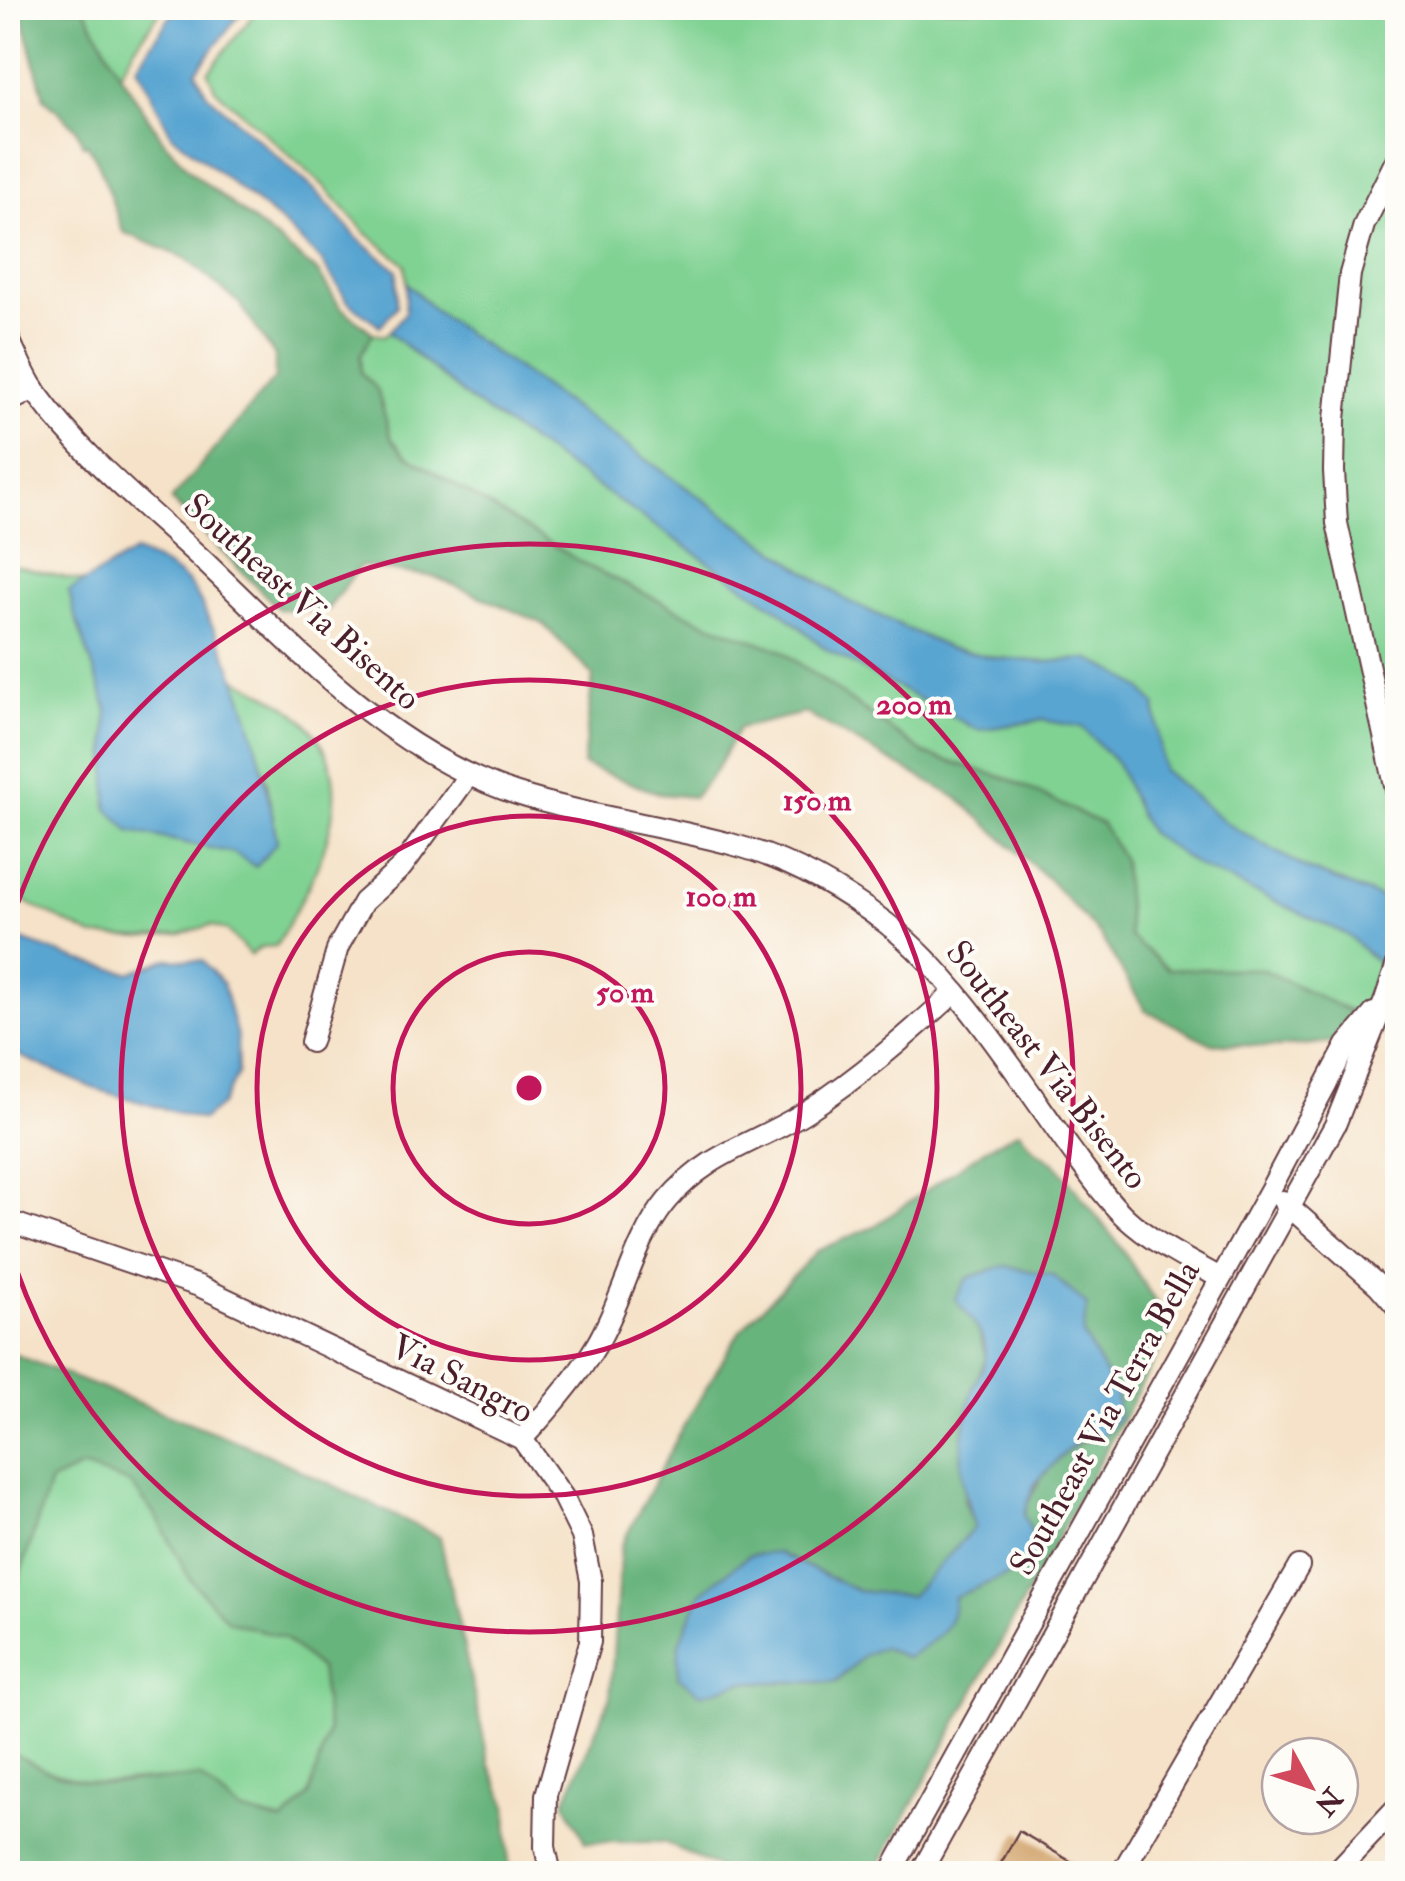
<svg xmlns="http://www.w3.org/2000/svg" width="1405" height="1881" font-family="'IM FELL Double Pica',serif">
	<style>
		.green { fill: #80d293; stroke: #65785f; stroke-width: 2.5 }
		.forest { fill: #68b47d; stroke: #596a54; stroke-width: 2.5; fill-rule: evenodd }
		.water { fill: #58a5d1; stroke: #51627e; stroke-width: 2.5 }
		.building { fill: #d4a974 }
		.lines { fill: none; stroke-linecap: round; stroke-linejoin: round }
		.minor-casing { stroke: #643c43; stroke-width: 24 }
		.minor { stroke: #fff; stroke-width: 20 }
		.ring { fill: none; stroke: #c2185b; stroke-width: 5 }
		.labels { text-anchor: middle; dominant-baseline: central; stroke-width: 8; stroke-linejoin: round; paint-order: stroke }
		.street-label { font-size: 35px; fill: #4a1f2b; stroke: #fdfcf7 }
		.centre { fill: #c2185b; stroke: #fdfcf7; stroke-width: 5 }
		.ring-label { font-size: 30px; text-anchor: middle; font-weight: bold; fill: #c2185b; stroke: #fdfcf7; stroke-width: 8; stroke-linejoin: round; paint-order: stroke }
	</style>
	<rect width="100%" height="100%" fill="#fdfcf7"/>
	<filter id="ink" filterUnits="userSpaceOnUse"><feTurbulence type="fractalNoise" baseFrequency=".01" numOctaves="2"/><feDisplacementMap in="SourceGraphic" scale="20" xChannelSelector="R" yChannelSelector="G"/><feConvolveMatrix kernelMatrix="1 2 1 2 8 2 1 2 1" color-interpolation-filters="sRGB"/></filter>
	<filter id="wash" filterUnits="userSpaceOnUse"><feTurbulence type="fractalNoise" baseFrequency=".0048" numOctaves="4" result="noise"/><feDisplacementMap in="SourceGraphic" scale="40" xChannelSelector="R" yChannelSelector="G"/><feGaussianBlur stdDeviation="2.25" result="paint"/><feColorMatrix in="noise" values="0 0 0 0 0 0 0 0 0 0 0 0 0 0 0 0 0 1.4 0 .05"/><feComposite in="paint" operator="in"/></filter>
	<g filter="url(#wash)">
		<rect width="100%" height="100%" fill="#f5e2c8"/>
		<g class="green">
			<path d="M84,8H163L134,48L120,74Z"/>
			<path d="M259,8H1397V910L1384,899L1307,869L1226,824L1163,770L1142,689L1089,659L1043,662L996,658L948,648L846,600L435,311L407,283L405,264L366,233L322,184L215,89L208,72Z"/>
			<path d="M389,332L470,400L783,612L827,650L978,730L1042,720L1082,726L1118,765L1139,815L1348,935L1397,981V1035L1262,969H1168L1129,936L1123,860L1011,780L925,754L781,650L701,621L587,566L406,455L391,438L377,390L361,373L360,356L372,333L383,336Z"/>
			<path d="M8,564L84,582L69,591L107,708L106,764L130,831L234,853L277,842L267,782L234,677C252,688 272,696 289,708C377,773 317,874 276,946L261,947L250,955L228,931L211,925L181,934L142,938L93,936L8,893Z"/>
			<path d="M82,1467L130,1483L158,1519L190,1579L228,1621L283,1637L320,1669L328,1730L309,1796L283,1822L240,1811L200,1777L99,1784L54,1774L8,1751V1613L50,1482Z"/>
		</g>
		<g class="forest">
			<path d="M20,8H84L120,74L163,140L191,172L318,272L340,307L373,333L360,356L361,373L377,389L391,438L406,455L587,566L701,621L780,650L925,754L1011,780L1102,824L1123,860L1129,936L1168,969H1262L1351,1012L1334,1042L1278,1047L1210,1043L1145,1010L1101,936L1047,878L959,799L805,713L739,728L714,773L694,797L660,794L583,765L593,675L542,623L435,577L360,566L327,610L279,609L171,500L275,378V356L240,304L185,258L123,232L98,162L87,144L83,145L76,128L44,98Z"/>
			<path d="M1019,1131L1036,1151L1055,1163L1120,1246L1172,1328L875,1873H729L664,1842H585L565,1801L610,1698L621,1546L683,1427L740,1331L817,1251L875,1226L987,1148ZM978,1328L1083,1335L1115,1392L1102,1436C1061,1444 1037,1477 1023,1515L1035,1541L1034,1564L954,1597L882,1647L864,1655L836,1682H743L778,1553L858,1591L911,1597L975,1527L964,1500L974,1387L986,1358Z"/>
			<path d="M8,1352L254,1448L440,1537L489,1763L507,1806L509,1873H8V1751L54,1774L99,1784L200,1777L240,1811L283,1822L309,1796L328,1730L320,1669L283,1637L228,1621L190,1579L158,1519L130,1483L82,1467L50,1482L8,1613Z"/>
		</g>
		<g class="water">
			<path d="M176,8H245L196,71L207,94L316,191L359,240L397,270V306L380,326L348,302L321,260L281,222L171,134L137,66Z"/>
			<path d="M407,283L435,311L846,600L948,648L996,658L1043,662L1089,659L1118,673L1142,689L1155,704L1163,770L1226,823L1307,869L1384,899L1397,910V981L1348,935L1198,866L1150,833L1139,815L1118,765L1082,727L1042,720L978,730L827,650L782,612L470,400L389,332L405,313Z"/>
			<path d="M135,552C153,559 174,569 188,583C196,591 202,605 207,616C245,686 264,764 277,842L256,867L234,853L130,831L107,808V708L74,613L69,591Z"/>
			<path d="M8,935L78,960L130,973L167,959L203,961L223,984L237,1036L238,1074L221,1105L202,1120L93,1088L8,1051Z"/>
			<path d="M1004,1266L1052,1275L1087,1305L1083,1335L1116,1392L1118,1418L1102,1436L1079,1440L1059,1459L1034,1485L1024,1515L1035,1541L1034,1564L954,1597C955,1630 932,1641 907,1658L882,1647L864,1655L836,1682H743L701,1694L678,1677L679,1644L701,1593L749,1555L778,1553L858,1591L911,1596L975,1527C956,1476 959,1442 973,1389C976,1380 983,1370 985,1360C989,1337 968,1315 955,1299L968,1278Z"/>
		</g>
		<g id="blocks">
			<path class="building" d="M1019,1831L1092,1874H995Z"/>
		</g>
	</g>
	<g filter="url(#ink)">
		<use href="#blocks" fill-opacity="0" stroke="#643c43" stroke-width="2.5"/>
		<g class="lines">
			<defs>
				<g id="minor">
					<path d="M1398,156L1364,225L1350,274L1335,419L1334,471L1337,523L1398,799"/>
					<path d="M8,337C17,356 25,377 37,394C83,457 148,509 205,562C298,651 389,751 514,793C585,816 660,825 731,844C786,858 840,888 886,923C958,979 1017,1076 1071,1150C1088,1173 1105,1198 1126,1218C1153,1243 1188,1260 1220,1278"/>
					<path d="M8,402L34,389"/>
					<path d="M311,1042L338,947L363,902L402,867L468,776"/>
					<path d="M1283,1201L1378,1285L1398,1308"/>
					<path d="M8,1221L199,1286L522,1439L563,1497L582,1536L591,1581L590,1642L546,1795L545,1847L551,1874"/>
					<path d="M522,1439C549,1410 577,1378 597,1344C624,1299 633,1242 667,1201C709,1151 756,1144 807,1111C860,1077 909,1034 955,992"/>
					<path d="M890,1874L1270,1190L1347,1045L1374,1013"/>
					<path d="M920,1874L1335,1125L1385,1000L1398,961"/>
					<path d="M1121,1874L1299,1566"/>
					<path d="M1334,1874L1398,1806"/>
				</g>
			</defs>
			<use href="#minor" class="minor-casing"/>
			<use href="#minor" class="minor"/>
		</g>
	</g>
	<g class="ring">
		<circle cx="529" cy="1088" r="136"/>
		<circle cx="529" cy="1088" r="272"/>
		<circle cx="529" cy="1088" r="408"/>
		<path d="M9 929A544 544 0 1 1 9 1247"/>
	</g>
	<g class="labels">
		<g class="street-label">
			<text transform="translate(302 602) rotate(42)">Southeast Via Bisento</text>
			<text transform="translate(1047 1065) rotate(52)">Southeast Via Bisento</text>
			<text transform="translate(462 1379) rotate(27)">Via Sangro</text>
			<text transform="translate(1105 1418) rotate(-61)">Southeast Via Terra Bella</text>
		</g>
	</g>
	<circle cx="529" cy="1088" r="15" class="centre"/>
	<g class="ring-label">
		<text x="914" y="714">200 m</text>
		<text x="817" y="810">150 m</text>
		<text x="721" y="906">100 m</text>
		<text x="625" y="1002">50 m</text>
	</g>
	<rect width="1405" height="1881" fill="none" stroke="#fdfcf7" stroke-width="40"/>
	<g transform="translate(1310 1786) rotate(130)"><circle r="48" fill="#fdfcf7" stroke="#b5a4a5" stroke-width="2.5"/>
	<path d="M0-8L18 38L0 25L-18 38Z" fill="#d1495b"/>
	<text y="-15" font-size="28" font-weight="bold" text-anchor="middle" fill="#4a1f2b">N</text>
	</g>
</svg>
